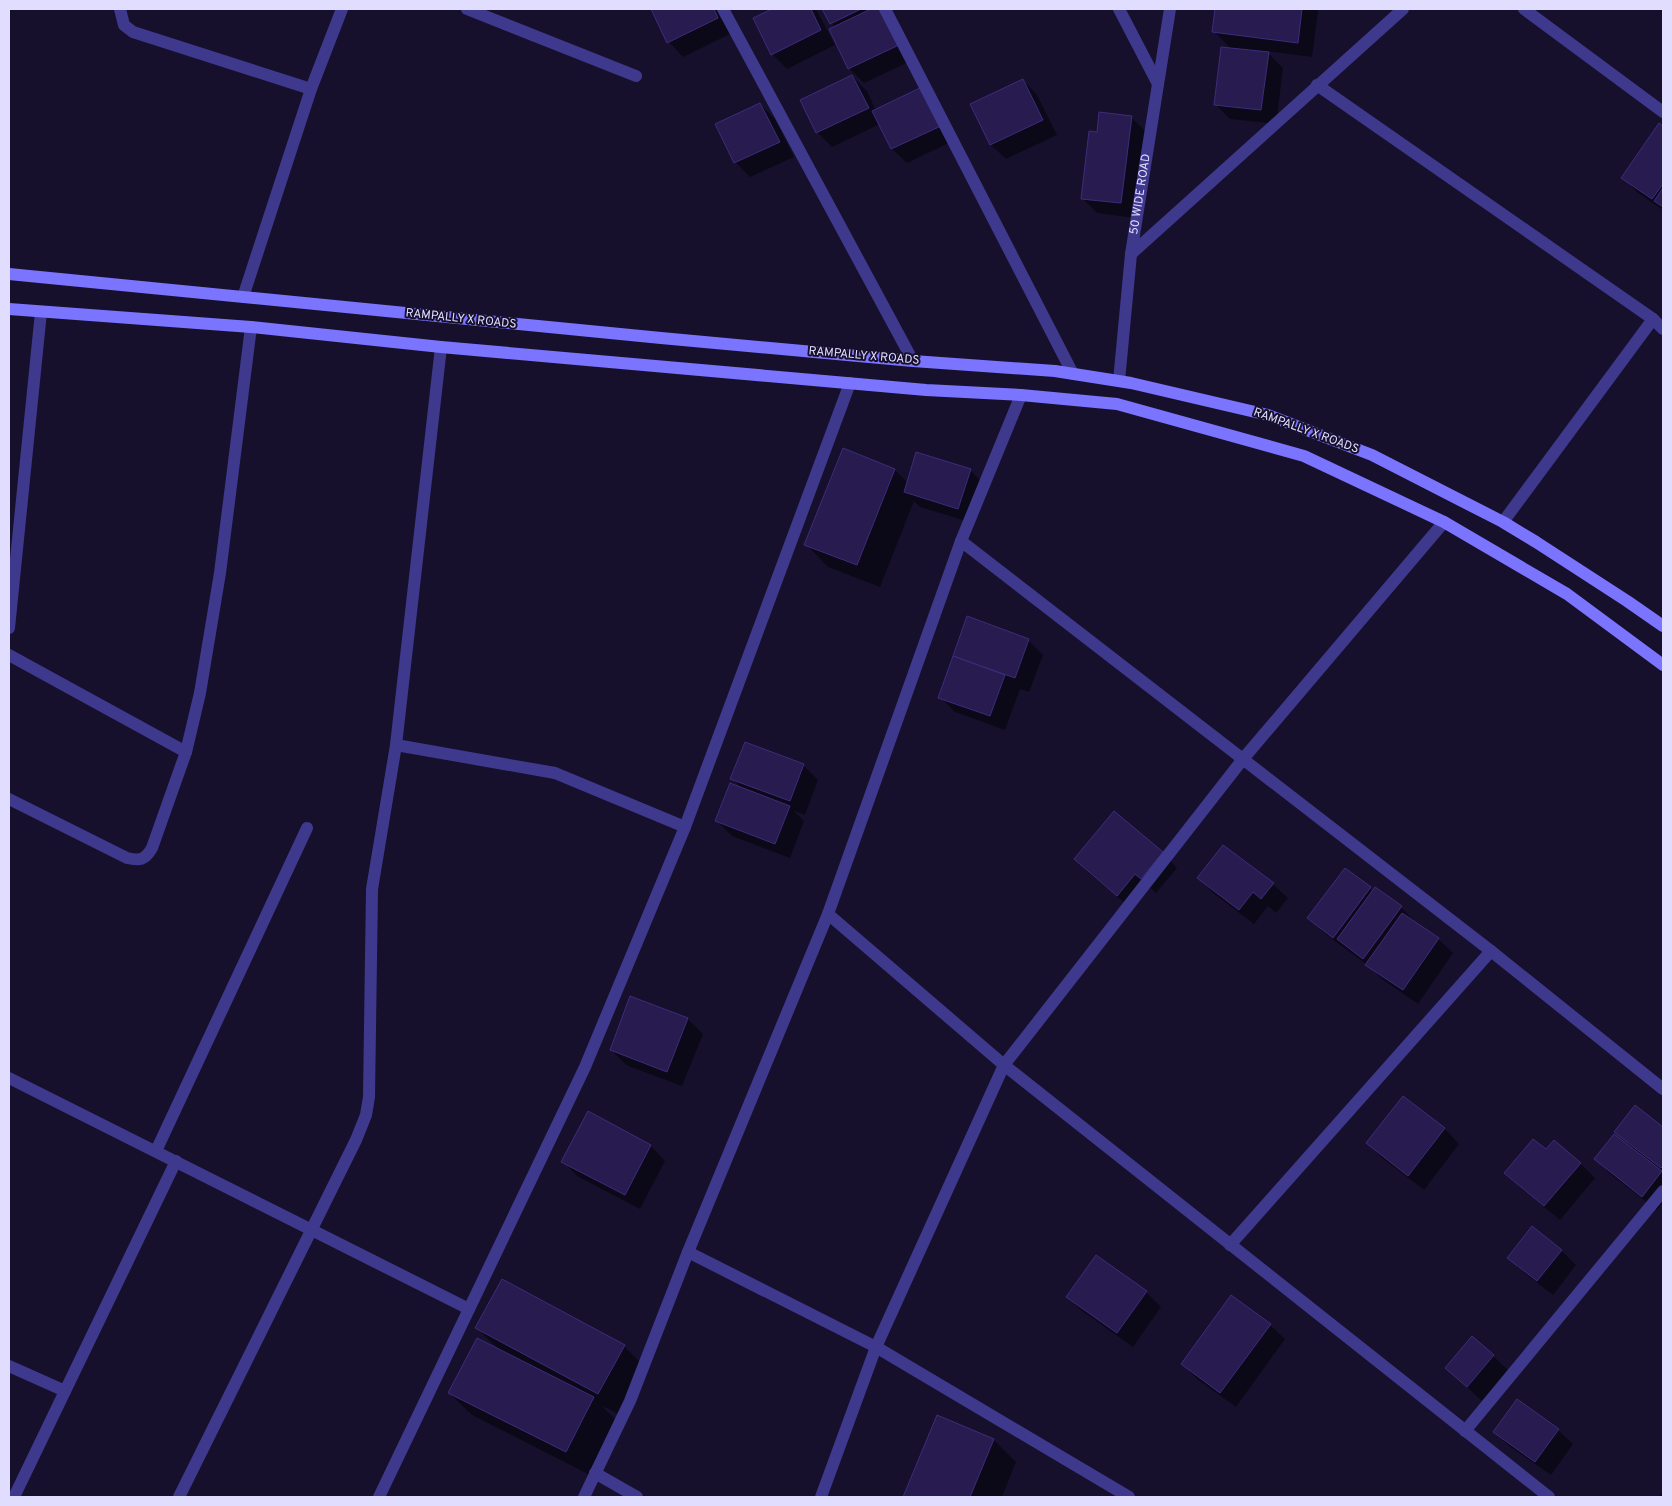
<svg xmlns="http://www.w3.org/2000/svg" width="1672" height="1506" font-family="Overpass,sans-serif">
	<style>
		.shadow { fill: #0007 }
		.building { fill: #271b4f; stroke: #3e2c7c }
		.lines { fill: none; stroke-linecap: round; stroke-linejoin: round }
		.minor { stroke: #3f398e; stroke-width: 12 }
		.secondary { stroke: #7b74ff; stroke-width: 12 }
		.labels { text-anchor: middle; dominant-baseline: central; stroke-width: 4; stroke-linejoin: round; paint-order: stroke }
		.street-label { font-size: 12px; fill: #e1ddff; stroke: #16102d }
	</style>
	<rect width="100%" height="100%" fill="#16102d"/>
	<g class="shadow">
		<path d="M652,9H720L732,33L683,57L669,42Z"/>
		<path d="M775,9H816L835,45L787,69L772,54L755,18Z"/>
		<path d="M824,9H890L915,59L864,83L849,68L835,27L831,23Z"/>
		<path d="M1216,9H1316L1318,11L1312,57L1266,51L1283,68L1276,124L1230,119L1215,104L1231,49L1214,31Z"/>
		<path d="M852,76L867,91L876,111L922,89L955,140L907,163L892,149L880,124L832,147L817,132L801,100Z"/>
		<path d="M1023,80L1037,95L1057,135L1006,159L991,145L972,105Z"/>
		<path d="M760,104L775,119L794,157L750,177L735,162L717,125Z"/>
		<path d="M1131,117L1146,132L1135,218L1097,213L1082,198L1098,133Z"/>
		<path d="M1660,125L1663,127V210L1638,193L1623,178Z"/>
		<path d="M843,450L895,470L908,483L970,470L985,485L973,523L920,507L914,501L880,587L828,567L806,544Z"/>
		<path d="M968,617L1028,640L1043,655L1029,692L1020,689L1005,730L955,712L940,697Z"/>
		<path d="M803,765L818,780L805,815L794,811L804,821L790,858L732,836L717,821L742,789L732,778Z"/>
		<path d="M1163,853L1177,868L1156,893L1150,888L1132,909L1090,874L1075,859Z"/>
		<path d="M1346,870L1373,891L1401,907L1415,922V923L1438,939L1453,953L1418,1004L1382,979L1366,964L1324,933L1309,918Z"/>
		<path d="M1199,878L1273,884L1288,898L1276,913L1268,906L1254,924L1213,893Z"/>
		<path d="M631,998L688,1019L703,1034L682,1086L626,1065L611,1050Z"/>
		<path d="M1403,1098L1445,1129L1459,1144L1424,1190L1382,1158L1368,1143Z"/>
		<path d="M1636,1107L1663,1128V1172L1662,1170L1660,1172L1663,1174V1203L1657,1210L1610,1174L1596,1159L1630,1146L1616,1132Z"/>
		<path d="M589,1113L651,1146L665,1161L640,1209L577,1176L563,1161Z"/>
		<path d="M1546,1151L1580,1163L1595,1178L1560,1220L1520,1187L1506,1173Z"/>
		<path d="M1561,1250L1576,1265L1553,1295L1523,1272L1509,1258Z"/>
		<path d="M1096,1257L1146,1292L1161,1307L1133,1347L1082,1311L1067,1297Z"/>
		<path d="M1270,1325L1285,1339L1236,1407L1197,1379L1183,1364Z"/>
		<path d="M477,1328L624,1346L646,1368L621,1415L602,1406L616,1420L588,1474L472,1415L449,1393L498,1349Z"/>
		<path d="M1472,1338L1493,1356L1508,1370L1482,1401L1447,1368Z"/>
		<path d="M938,1417L994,1440L1016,1462L1002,1497H904Z"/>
		<path d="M1558,1430L1573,1444L1551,1475L1509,1446L1494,1431Z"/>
		<path d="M1663,1491V1497H1659Z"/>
	</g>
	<g class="building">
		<path d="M651,9H714L718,18L667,43Z"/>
		<path d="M772,9H811L821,30L771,55L753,18Z"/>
		<path d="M822,9H861L830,24Z"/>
		<path d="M871,9H884L901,44L848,69L829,29Z"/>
		<path d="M1215,9H1302L1298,43L1212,32Z"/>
		<path d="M1221,47L1269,52L1261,110L1214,105Z"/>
		<path d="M852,75L869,108L816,133L800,100Z"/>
		<path d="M1023,79L1043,120L990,145L970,104Z"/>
		<path d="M922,87L941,126L891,149L872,111Z"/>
		<path d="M760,103L780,142L734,163L715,124Z"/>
		<path d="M1099,112L1132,116L1121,203L1081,199L1089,131L1097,132Z"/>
		<path d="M1659,123L1663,126V184L1652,199L1621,178Z"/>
		<path d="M1663,188V207L1654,201Z"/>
		<path d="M843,448L895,469L857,565L804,545Z"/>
		<path d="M916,452L971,469L958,509L904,492Z"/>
		<path d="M967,616L1029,639L1015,678L953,656Z"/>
		<path d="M953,656L1005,675L990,716L938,698Z"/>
		<path d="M745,742L804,764L790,801L730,779Z"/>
		<path d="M730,783L790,806L775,844L715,821Z"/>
		<path d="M1114,811L1163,852L1141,879L1135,874L1117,896L1074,859Z"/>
		<path d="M1223,845L1274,883L1261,899L1253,892L1239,910L1197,878Z"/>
		<path d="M1345,868L1371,887L1333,938L1307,918Z"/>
		<path d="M1375,887L1402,906L1363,959L1337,939Z"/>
		<path d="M1402,913L1439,938L1403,990L1365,965Z"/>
		<path d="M630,996L688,1018L667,1072L610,1050Z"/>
		<path d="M1403,1096L1445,1128L1408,1176L1366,1143Z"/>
		<path d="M1635,1105L1663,1127V1166L1661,1168L1614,1132Z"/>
		<path d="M588,1111L651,1145L625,1195L561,1162Z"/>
		<path d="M1614,1134L1662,1171L1642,1197L1594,1159Z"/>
		<path d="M1533,1139L1546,1149L1554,1140L1581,1163L1544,1206L1504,1173Z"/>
		<path d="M1532,1226L1562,1250L1537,1281L1507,1258Z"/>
		<path d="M1096,1255L1147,1291L1117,1333L1066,1297Z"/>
		<path d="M502,1279L625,1345L598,1394L475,1328Z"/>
		<path d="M1231,1295L1271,1324L1220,1393L1181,1364Z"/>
		<path d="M1472,1336L1494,1355L1467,1387L1445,1368Z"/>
		<path d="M477,1338L594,1397L566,1452L448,1393Z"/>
		<path d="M1517,1399L1559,1429L1535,1462L1493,1432Z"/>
		<path d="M937,1415L994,1439L970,1497H903Z"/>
	</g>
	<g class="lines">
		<g class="minor">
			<path d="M120,9L124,25L133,32L311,89"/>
			<path d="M467,9L636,76"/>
			<path d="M723,9L913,361"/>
			<path d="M885,9L1073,374"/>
			<path d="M1119,9L1158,84"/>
			<path d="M1524,9L1663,112"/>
			<path d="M1317,85L1653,319L1663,329"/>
			<path d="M1131,254L1403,9"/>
			<path d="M243,297L311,89L342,9"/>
			<path id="s1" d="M1119,381L1131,254L1170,9"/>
			<path d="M1503,522L1653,319"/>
			<path d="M961,541L1491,951L1663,1089"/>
			<path d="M9,628L41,312"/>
			<path d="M9,655L186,752"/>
			<path d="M396,745L555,773L685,827"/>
			<path d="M9,799L127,858C140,861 145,860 152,848L186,752L200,693L220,573L251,327"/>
			<path d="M828,914L1004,1065L1549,1497"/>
			<path d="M9,1078L469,1309"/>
			<path d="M156,1151L307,828"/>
			<path d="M1230,1245L1491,951"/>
			<path d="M688,1252L876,1347L1129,1497"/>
			<path d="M9,1366L65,1391"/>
			<path d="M1465,1431L1663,1191"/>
			<path d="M595,1473L637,1497"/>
			<path d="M14,1497L176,1161"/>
			<path d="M179,1497L356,1140L366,1115L369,1097L372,889L396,745L441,347"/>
			<path d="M379,1497L585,1067L685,827L850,383"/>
			<path d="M584,1497L630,1401L688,1252L828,914L961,541L1021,395"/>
			<path d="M821,1497L876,1347L1004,1065L1243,759L1444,522"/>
		</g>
		<g class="secondary">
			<path d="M9,274L661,338L913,361L1055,371L1131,383L1268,415L1372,455L1503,522L1536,542L1627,601L1663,626"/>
			<path d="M9,309L251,327L441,347L926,390L1021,395L1117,404L1304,456L1444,522L1567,594L1663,665"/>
		</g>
	</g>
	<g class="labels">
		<g class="street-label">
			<text stroke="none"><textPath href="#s1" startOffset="188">50 WIDE ROAD</textPath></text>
			<text transform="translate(461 319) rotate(6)">RAMPALLY X ROADS</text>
			<text transform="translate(864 356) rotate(5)">RAMPALLY X ROADS</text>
			<text transform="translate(1306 431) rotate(20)">RAMPALLY X ROADS</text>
		</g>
	</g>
	<rect width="1672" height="1506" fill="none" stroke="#e1ddff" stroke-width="20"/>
</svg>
